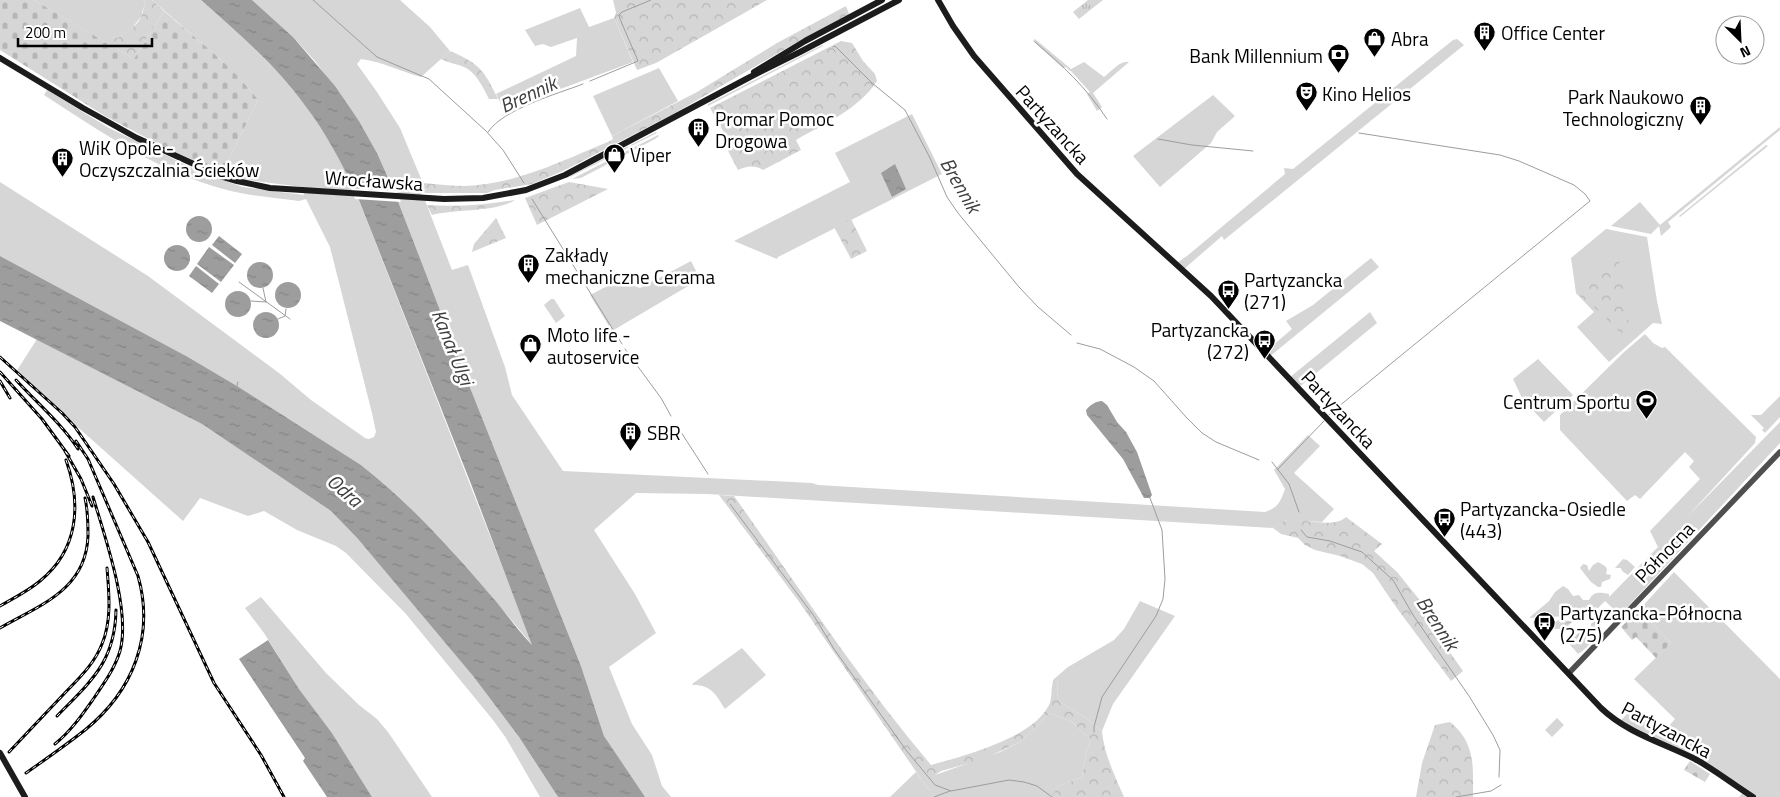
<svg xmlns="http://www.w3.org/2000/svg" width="1780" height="797" font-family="'Titillium Web',sans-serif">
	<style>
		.green { fill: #d6d6d6 }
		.forest { fill: url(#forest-crowns) }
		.cemetery { fill: url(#cemetery-stones) }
		.park { fill: url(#park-tufts) }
		.water { fill: url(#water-ripples) }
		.pier { fill: #fff }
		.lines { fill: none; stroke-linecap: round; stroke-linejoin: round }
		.stream { stroke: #9d9d9d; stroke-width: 1 }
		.tertiary { stroke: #4f4f4f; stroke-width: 5.5 }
		.secondary { stroke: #1c1c1c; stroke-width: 6 }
		.rail-casing { stroke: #000; stroke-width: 3 }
		.rail { stroke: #fff; stroke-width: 1; stroke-dasharray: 4; stroke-linecap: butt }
		.labels { text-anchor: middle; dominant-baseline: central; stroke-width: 5; stroke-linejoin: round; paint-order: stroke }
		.poi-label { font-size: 19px; fill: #000; stroke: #fff; text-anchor: start }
		.street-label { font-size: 19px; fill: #000; stroke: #fff }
		.water-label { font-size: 20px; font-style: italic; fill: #3e3e3e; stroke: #fff }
	</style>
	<defs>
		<pattern id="forest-crowns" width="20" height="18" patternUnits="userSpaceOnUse" patternTransform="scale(1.25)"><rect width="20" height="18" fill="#d6d6d6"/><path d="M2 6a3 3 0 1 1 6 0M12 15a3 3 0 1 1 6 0" fill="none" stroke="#b6b6b6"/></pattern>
		<pattern id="cemetery-stones" width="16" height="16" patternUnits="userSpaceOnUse" patternTransform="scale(1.25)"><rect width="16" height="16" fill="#d6d6d6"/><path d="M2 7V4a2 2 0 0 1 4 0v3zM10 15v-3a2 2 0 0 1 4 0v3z" fill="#b6b6b6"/></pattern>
		<pattern id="park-tufts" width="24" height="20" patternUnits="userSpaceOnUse" patternTransform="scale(1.25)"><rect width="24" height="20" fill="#d6d6d6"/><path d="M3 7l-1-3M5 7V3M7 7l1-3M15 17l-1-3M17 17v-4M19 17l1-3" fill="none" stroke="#b6b6b6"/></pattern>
		<pattern id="water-ripples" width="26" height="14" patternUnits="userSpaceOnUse" patternTransform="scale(1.25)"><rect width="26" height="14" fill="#9d9d9d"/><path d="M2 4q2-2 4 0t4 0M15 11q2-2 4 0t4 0" fill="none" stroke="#858585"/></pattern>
	</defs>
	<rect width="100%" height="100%" fill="#fff"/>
	<g class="green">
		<path d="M34,0H143L146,3L142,12V16L130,30L117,38L110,37L103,41Z"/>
		<path d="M152,0H201C238,33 277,66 306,107C326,133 340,161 355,190L533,646C480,583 427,516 361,465L237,386L188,357L0,256V182L148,276L279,373L311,400L365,438L369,439L374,437L376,432L372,413L330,247L306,199L299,201C275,198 251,196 227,190C160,173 101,132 44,95L47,90L109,128L205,174L243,187L304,195L302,187L248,180L222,173L258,100L246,85L220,59Z"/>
		<path d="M252,0H400L430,27L450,51L421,77C399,71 384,62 361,59L357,64L377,92L400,128L427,193L420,192L424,198L452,270L468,265L505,367L512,395L563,471L812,483L818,485L1265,512C1279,507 1280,502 1285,489L1274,470L1308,435L1320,446L1294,473L1334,509L1322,522L1286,520L1273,528L707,494L636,493L594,530L635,594L656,633L609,667L632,724L652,755L662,786L671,797H643L604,736L581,666L467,380L394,191L377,153L359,121L315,61L293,37Z"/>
		<path d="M580,8L589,27L614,18L633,62L504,110L496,94L576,56L577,38L551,47L543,44L535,46L525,30Z"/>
		<path d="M1035,39L1071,69L1084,62L1104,77C1111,72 1120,60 1129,62L1093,93L1102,107L1097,111L1087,94L1090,92L1071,71H1070L1066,67L1063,68L1033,41Z"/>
		<path d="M1457,39L1464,45L1224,240L1222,236L1184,269L1177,263L1187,256L1285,174L1284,168L1293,169L1453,40Z"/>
		<path d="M822,45L823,46L708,106V104Z"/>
		<path d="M659,68L678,101L612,136L593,96Z"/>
		<path d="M1213,95L1235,116L1217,132L1211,143L1160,187L1133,156Z"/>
		<path d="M912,114L942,174L778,257L777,259L734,241L850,182L835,153Z"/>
		<path d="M1780,127V130L1668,222L1671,227L1661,236L1659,226L1651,234L1611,226L1640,202L1660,225Z"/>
		<path d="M656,132L657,133L570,177V176Z"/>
		<path d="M658,135L659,136L655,139L581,178L572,179Z"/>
		<path d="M1766,145L1768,146L1680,217L1679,216Z"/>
		<path d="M1606,229L1647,237L1657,301L1662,324L1653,323L1609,362L1577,327L1594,312L1576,293L1571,258Z"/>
		<path d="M1371,258L1379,267L1269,357L1265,352L1292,329L1286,321L1313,305Z"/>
		<path d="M691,261L700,279L612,331L590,295L619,280L640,288Z"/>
		<path d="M551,299H554L565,316L556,323L544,305Z"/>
		<path d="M1370,312L1377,323L1298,388L1289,378Z"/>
		<path d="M1645,334L1653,343L1662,348L1665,347L1756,437L1755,443L1687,517L1780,422V443L1620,615L1605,601L1594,612L1587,615L1529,618L1549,601L1555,592L1563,586L1568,589L1573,596L1579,595L1583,600H1589C1593,591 1601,592 1609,594V597L1658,547L1650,531L1700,479L1689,467L1694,461L1685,452L1640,499L1635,495L1627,501L1560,430V415L1623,353Z"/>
		<path d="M37,339L202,424L331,511L358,539L473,676L519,737L558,797H540L506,738L493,720L406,614L346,553L336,546L297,530L264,511L248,516L200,498L183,521L16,372Z"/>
		<path d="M1538,359L1573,395L1544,422L1523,400L1513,379Z"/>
		<path d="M1780,396V417L1765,433L1762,430L1764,428L1751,415H1761Z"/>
		<path d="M1623,559L1627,560L1635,567L1628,575L1622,571L1621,568H1615Z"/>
		<path d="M1598,562L1605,566L1607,569L1606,574L1611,575L1610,579L1602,582L1601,587H1598L1591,582L1580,568L1583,564L1587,565L1589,571L1593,565Z"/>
		<path d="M1674,572L1780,679V797H1739L1744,791L1701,763L1619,722L1635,706L1662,734L1675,719L1634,679L1671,643L1639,610Z"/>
		<path d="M261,597L326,673L359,705L377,719L388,732L432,797H372L332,733L299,689L264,633L245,608Z"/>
		<path d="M1140,601L1175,616L1113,704L1102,731L1086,718L1060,702L1057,693L1058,682L1054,679L1068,667L1114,640L1124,629Z"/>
		<path d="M742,648L766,675L725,709C716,695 712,685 693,685L692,684Z"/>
		<path d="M1050,713L1072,722L1091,740L1086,753L1082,777L1059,786L1050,797H890L916,772L928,789L933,791L935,775L1000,752L1020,742Z"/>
		<path d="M1557,718L1564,725L1552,737L1545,730Z"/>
	</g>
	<g class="forest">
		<path d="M143,0H152L164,11L134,59L103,41L106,36L117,38C126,32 139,25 142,15C143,11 144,7 146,3Z"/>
		<path d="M613,0H767L656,63L637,70L614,18L616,13Z"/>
		<path d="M846,6L849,14L806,37L675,113L563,171L532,184L495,190L487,193H427L423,183C437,184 451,186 465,186C517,184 564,160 610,141L613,139L612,136L697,92L777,43Z"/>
		<path d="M841,41L852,43L863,61L875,74L877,81C858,110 825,123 796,140L801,150L763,170C754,165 747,166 738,170L726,147L729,141L710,108Z"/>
		<path d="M450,51C480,64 484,70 498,99H489C484,89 476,72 464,67C457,64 449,63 441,59Z"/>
		<path d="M569,182L608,189L537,225L525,198Z"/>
		<path d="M515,200C497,212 454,209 432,215L427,205C457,207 485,205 515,200Z"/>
		<path d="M496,218L506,238L472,252L474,244Z"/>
		<path d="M851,219L867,251L851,259L834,227Z"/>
		<path d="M1616,261H1619L1625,288L1629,326L1621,334L1601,313L1576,293C1588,281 1602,269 1616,261Z"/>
		<path d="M719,495L734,496C798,586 859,680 931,765C964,756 1033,738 1049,705C1053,697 1050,688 1054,679L1058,682L1057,693L1060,702L1086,718L1102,731C1104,754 1115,776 1124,797H1050L1059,786L1082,777L1086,753L1091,740L1072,722L1050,713L1020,742L981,760L941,771L935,775L940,785L933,791L928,789L800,603Z"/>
		<path d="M1346,517L1382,544L1374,551L1397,572L1431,614L1428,621L1463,671L1451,681L1396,607L1373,573L1362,564L1340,556L1315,550L1305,545L1298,538L1281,534L1273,528C1277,526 1282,521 1287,520C1302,518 1334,529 1346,517Z"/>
		<path d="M1558,620L1573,621C1565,630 1556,632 1545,624L1556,622Z"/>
		<path d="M1597,620L1600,624C1594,637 1591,646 1578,654L1568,642L1586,627L1591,628V624Z"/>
		<path d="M1450,722C1476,743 1473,767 1473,797H1416L1422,763L1435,725Z"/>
	</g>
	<g class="cemetery">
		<path d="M0,0H34L134,59L164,11C196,39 233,66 258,100L222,173L160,145L105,116L0,50Z"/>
		<path d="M1639,610L1671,643L1656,658L1636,637L1632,640L1621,627Z"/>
		<path d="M1690,761L1710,774L1705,782L1684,770Z"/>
	</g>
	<path class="park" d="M1088,0H1103L1079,19L1073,12Z"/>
	<g class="water">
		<path d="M201,0H252L293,37L335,86L359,121L377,153L394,191L467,380L581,666L604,736L645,797H558L519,737L473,676L358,539L331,511L202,424L0,321V256L188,357L237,386L361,465C410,503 453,551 493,598C506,613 518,631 532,645L471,484L355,190C340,161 326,133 306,107C277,66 238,33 201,0Z"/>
		<path d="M895,164L906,189L892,197L881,173Z"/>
		<circle cx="199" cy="229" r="13"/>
		<path d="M219,236L242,254L235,263L212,245Z"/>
		<circle cx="177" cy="258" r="13"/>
		<path d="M209,247L234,265L221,282L197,264Z"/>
		<circle cx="260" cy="275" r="13"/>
		<path d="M196,266L219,284L212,293L189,276Z"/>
		<circle cx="288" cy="295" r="13"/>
		<circle cx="238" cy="304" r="13"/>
		<circle cx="266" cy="325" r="13"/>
		<path d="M1102,401L1107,405L1117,422L1126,432L1137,452L1152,495L1150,498H1144L1123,459L1087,415L1086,410C1090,405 1096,401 1102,401Z"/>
		<path d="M268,640L299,689L332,733L372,797H327L303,761L305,758L239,659Z"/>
	</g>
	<path class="pier" d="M351,188L397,191L401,202L355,199Z"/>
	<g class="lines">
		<g class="stream">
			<path d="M313,0L377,57L429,79L486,131L503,150L524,183"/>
			<path d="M1035,42C1064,67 1085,86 1107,119"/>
			<path d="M833,47L835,46L872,83L905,110L930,158L947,197L958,213L1019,287L1038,307L1071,335"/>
			<path d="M590,81L638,61L620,19L619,15L622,12L651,0"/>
			<path d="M488,132C503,109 557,94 583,84"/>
			<path d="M1158,139L1192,145L1253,151"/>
			<path d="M532,199L622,344"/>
			<path d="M239,282L290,319"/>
			<path d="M263,288L266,302"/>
			<path d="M251,301L266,302"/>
			<path d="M278,319L285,316L286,309"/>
			<path d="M1077,343L1100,349L1134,367L1154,381L1186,417L1202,433L1216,442L1259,460"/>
			<path d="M625,349L661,398L671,416"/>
			<path d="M237,386L238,382"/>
			<path d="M1338,407L1590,201L1585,194L1574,185L1519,161L1500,155L1359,133"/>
			<path d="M1329,415L1332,412"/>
			<path d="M679,429L708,474"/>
			<path d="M1272,462L1289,484L1299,512"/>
			<path d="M1278,469L1324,421"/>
			<path d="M730,504L814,616L834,649L906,750L935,785L951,791L1009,780L1024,782L1037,786L1052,797"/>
			<path d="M1301,530L1307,537L1330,541L1362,552L1393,580L1413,615L1469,696L1493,735L1500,750L1499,777"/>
			<path d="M1094,732V727L1102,697L1156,616L1163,599L1165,579L1162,530L1150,498"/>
			<path d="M934,797L950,791"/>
			<path d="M1456,797L1491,791L1501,785"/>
		</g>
		<path class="tertiary" d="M1569,673L1780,452"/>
		<g class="secondary">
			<path d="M938,0L953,26L974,56L1077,174L1211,296L1601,708C1627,733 1663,743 1695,759C1715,770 1734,785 1753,797"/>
			<path d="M0,58L83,108L137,138L220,176L237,181L270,188L302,190L444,199L483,198L526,190L565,175L750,77L800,52L899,0"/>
			<path d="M754,72L805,41L882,0"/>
			<path d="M0,753L25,797"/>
		</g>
		<defs>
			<g id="rail">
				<path d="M0,357L62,413L75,427L114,484L148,542L214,683L261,755L284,797"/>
				<path d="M0,372L42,419L69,456"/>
				<path d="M16,380C37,403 61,423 78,449"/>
				<path d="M0,381L10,398"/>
				<path d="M65,451L81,479L92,506"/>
				<path d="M0,606C14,598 28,591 40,581C78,550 82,505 66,460"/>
				<path d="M0,628C40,605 86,590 88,536C88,524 88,511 85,498"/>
				<path d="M57,716C91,681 115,662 116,610"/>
				<path d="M55,744C71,731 82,715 94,698C104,683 115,668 120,651C131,611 105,537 93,497"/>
				<path d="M9,752C27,733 44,715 62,696C77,680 94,665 102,644C112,620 109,593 107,568"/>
				<path d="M26,773C46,759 66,745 85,730C133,691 155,636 138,576L88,459L76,441"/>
			</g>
		</defs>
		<use href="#rail" class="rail-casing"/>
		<use href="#rail" class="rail"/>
	</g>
	<defs>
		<symbol id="building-pin" viewBox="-11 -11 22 30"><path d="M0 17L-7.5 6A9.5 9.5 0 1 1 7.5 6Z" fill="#000" stroke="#fff"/><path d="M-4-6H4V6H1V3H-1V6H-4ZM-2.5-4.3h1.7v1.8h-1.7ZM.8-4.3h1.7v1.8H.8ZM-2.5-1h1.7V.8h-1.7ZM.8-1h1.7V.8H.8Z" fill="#fff"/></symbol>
		<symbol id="shop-pin" viewBox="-11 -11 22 30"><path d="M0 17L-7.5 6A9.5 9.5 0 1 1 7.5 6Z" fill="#000" stroke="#fff"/><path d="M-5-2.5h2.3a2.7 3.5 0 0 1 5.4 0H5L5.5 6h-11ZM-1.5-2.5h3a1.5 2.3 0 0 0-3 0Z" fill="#fff"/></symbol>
		<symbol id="bank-pin" viewBox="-11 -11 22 30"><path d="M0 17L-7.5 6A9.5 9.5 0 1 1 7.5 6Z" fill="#000" stroke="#fff"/><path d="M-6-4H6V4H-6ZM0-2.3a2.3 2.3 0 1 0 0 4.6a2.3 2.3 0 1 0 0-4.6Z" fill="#fff"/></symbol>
		<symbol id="theatre-pin" viewBox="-11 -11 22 30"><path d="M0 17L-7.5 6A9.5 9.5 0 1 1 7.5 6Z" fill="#000" stroke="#fff"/><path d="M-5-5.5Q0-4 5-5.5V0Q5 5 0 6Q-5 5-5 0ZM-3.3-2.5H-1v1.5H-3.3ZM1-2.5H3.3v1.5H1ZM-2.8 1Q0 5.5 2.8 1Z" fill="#fff"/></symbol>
		<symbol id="bus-pin" viewBox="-11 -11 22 30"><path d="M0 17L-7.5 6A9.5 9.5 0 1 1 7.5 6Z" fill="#000" stroke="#fff"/><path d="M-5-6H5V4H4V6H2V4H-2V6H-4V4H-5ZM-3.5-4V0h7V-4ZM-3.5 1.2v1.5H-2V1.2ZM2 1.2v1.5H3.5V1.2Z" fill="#fff"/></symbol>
		<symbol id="stadium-pin" viewBox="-11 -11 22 30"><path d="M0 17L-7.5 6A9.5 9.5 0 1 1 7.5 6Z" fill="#000" stroke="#fff"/><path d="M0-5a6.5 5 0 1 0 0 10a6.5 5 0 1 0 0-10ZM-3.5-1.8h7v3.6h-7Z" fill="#fff"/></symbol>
	</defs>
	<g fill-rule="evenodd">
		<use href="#building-pin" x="1472" y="20" width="25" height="34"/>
		<use href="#shop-pin" x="1362" y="26" width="25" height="34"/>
		<use href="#bank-pin" x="1326" y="42" width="25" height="34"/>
		<use href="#theatre-pin" x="1294" y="80" width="25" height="34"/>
		<use href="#building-pin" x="1688" y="94" width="25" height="34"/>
		<use href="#building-pin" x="686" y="116" width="25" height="34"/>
		<use href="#shop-pin" x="602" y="142" width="25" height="34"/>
		<use href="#building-pin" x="50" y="146" width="25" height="34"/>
		<use href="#building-pin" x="516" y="252" width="25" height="34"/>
		<use href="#bus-pin" x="1216" y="278" width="25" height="34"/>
		<use href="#bus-pin" x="1252" y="328" width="25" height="34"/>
		<use href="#shop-pin" x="518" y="332" width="25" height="34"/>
		<use href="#stadium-pin" x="1634" y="388" width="25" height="34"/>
		<use href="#building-pin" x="618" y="420" width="25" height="34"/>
		<use href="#bus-pin" x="1432" y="506" width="25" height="34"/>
		<use href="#bus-pin" x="1532" y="610" width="25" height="34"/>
	</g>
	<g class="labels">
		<g class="poi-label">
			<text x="1501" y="32">Office Center</text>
			<text x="1391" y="38">Abra</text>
			<text x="1323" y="55" text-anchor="end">Bank Millennium</text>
			<text x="1322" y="93">Kino Helios</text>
			<text x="1684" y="96" text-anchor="end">Park Naukowo<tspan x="1684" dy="22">Technologiczny</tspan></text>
			<text x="715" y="118">Promar Pomoc<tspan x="715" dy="22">Drogowa</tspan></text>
			<text x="79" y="147">WiK Opole -<tspan x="79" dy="22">Oczyszczalnia Ścieków</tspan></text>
			<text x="630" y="154">Viper</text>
			<text x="545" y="254">Zakłady<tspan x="545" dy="22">mechaniczne Cerama</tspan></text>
			<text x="1244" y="279">Partyzancka<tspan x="1244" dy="22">(271)</tspan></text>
			<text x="1249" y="329" text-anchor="end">Partyzancka<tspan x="1249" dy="22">(272)</tspan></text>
			<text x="547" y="334">Moto life -<tspan x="547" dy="22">autoservice</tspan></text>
			<text x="1630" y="401" text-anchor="end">Centrum Sportu</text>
			<text x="647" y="432">SBR</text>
			<text x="1460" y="508">Partyzancka-Osiedle<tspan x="1460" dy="22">(443)</tspan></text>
			<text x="1560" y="612">Partyzancka-Północna<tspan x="1560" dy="22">(275)</tspan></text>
		</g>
		<g class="street-label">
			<text transform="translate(1053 124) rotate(48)">Partyzancka</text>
			<text transform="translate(374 180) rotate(4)">Wrocławska</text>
			<text transform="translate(1339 409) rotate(47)">Partyzancka</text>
			<text transform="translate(1664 552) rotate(-46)">Północna</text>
			<text transform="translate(1667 729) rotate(28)">Partyzancka</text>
		</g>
		<g class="water-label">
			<text transform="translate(528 94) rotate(-25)">Brennik</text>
			<text transform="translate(961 185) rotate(60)">Brennik</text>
			<text transform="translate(453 347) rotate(68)">Kanał Ulgi</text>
			<text transform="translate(345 490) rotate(41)">Odra</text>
			<text transform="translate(1438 623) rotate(57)">Brennik</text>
		</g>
	</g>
	<g transform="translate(1740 40) rotate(156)"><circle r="24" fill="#ffffff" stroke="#999999"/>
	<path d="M0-4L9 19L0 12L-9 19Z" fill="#000000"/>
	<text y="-8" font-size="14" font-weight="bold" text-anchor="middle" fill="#000000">N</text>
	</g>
	<path d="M18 38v8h134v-8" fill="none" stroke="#000000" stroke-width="2.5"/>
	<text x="25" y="38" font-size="15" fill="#000000" stroke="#ffffff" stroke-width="4" paint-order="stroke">200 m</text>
</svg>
